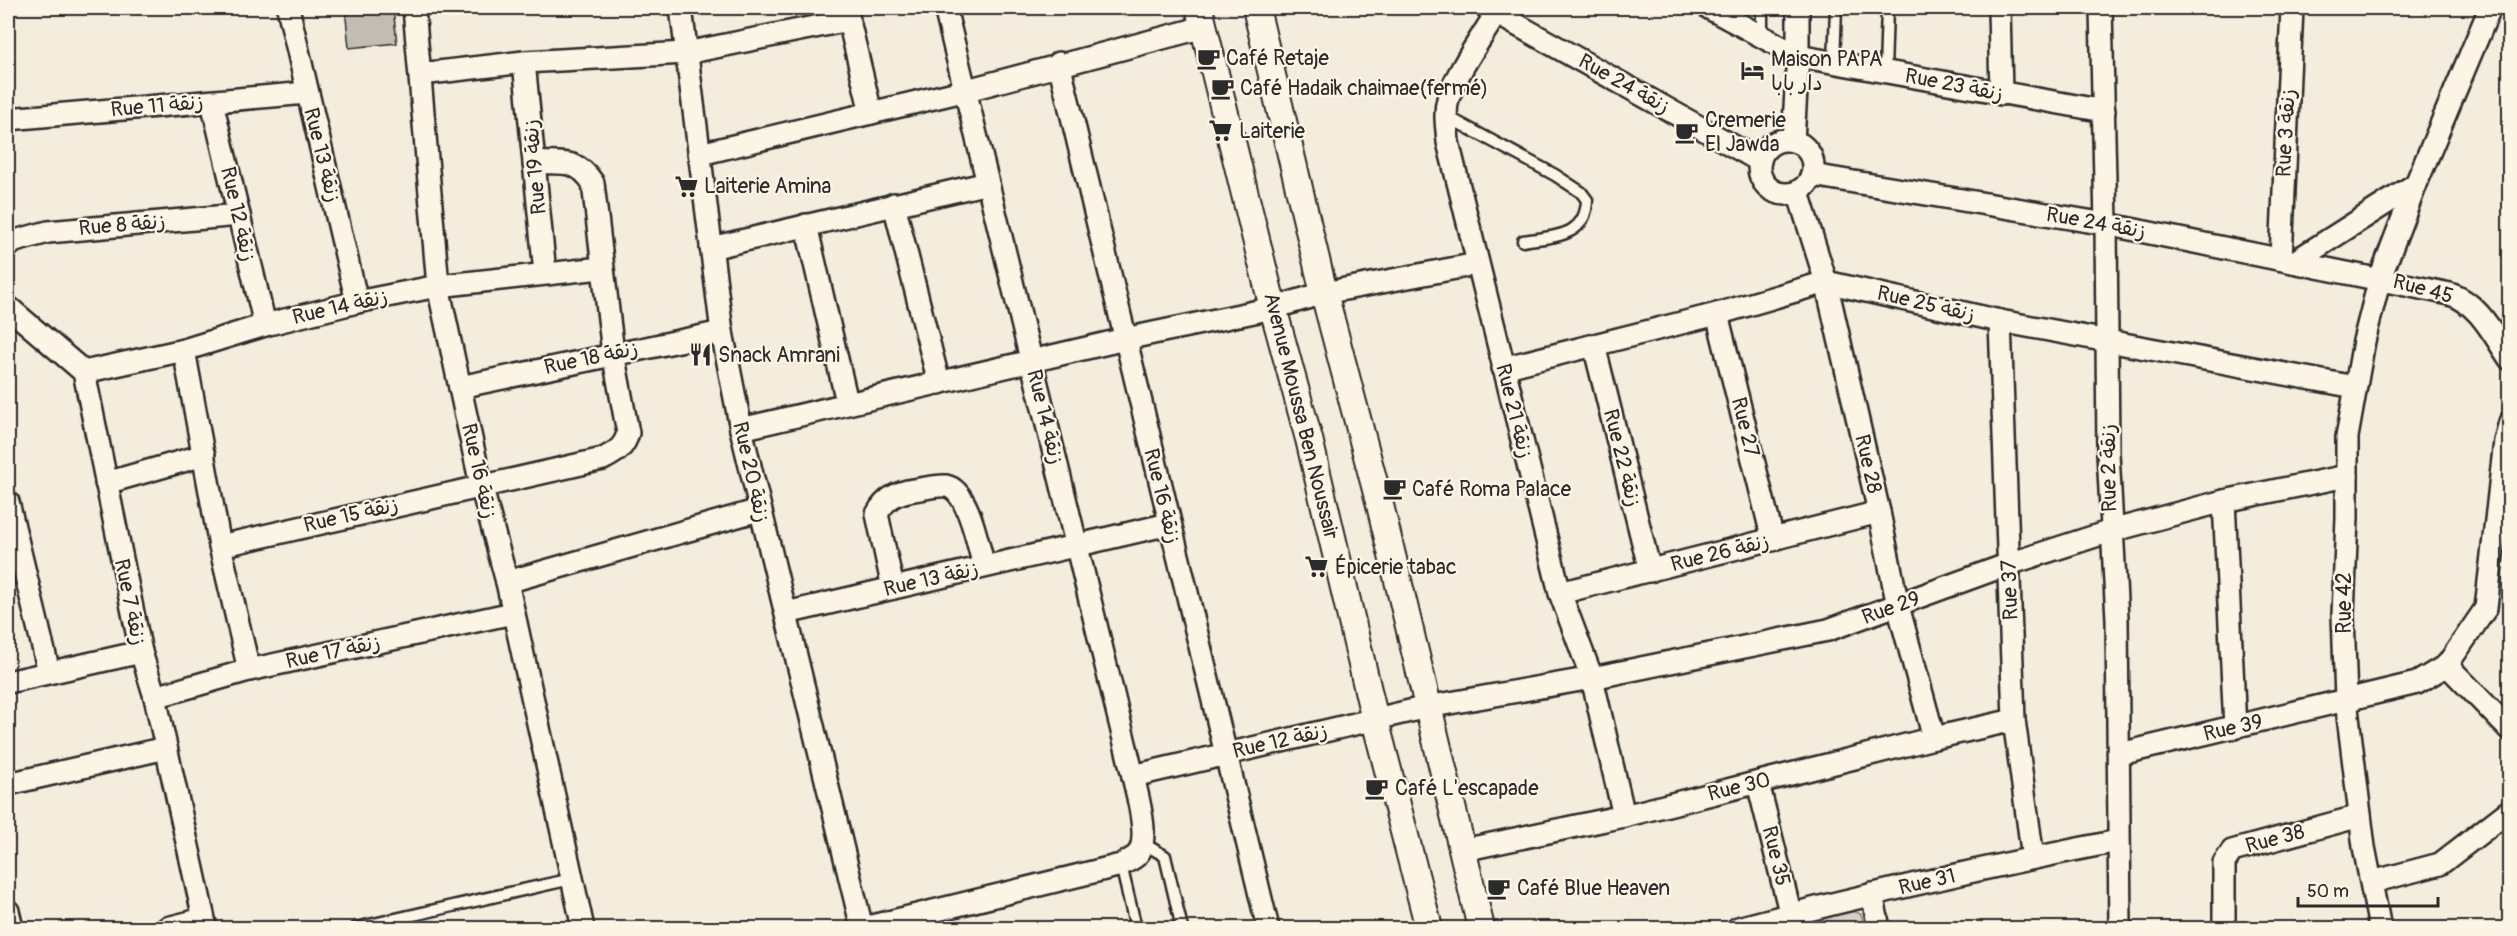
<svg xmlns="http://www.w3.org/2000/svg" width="2517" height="936" font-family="Pangolin,'Playpen Sans Arabic',sans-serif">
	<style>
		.green { fill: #d6d1c4; stroke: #807e78; stroke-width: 1.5 }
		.building { fill: #c2bdb1; stroke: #2b2b2b; stroke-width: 1.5 }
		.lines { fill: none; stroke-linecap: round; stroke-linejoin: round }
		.service-casing { stroke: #2b2b2b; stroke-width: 15 }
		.minor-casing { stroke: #2b2b2b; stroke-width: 26 }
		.tertiary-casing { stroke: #2b2b2b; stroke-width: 30 }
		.service { stroke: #fcf5e5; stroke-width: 10 }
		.minor { stroke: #fcf5e5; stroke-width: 21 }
		.tertiary { stroke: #fcf5e5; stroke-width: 26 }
		.labels { text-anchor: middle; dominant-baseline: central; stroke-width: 4.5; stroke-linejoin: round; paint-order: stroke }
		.poi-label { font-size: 21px; fill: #2b2b2b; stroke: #fcf5e5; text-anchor: start }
		.street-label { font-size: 21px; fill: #2b2b2b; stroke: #fcf5e5 }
	</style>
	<rect width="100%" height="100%" fill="#f4edde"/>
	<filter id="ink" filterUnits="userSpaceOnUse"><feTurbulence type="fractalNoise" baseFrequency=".0167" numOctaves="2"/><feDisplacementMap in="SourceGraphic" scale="12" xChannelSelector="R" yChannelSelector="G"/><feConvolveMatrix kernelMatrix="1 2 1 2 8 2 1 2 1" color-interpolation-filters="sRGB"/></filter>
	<g filter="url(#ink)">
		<path class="green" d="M1847,909L1861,914L1866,928H1809L1814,919Z"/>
		<path class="building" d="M345,8H393L397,43L349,48Z"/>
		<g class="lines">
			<defs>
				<g id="service">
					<path d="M1762,8V36"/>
					<path d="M1834,63L1836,8"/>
					<path d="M1885,72L1887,8"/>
					<path d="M1446,116L1555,175L1581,192L1587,200C1586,238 1553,236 1523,241"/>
					<path d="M1144,844L1165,856L1182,928"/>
					<path d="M1121,865L1136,928"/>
					<path d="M356,928L571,879"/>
				</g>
				<g id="minor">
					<path d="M288,8L357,302"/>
					<path d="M414,8L438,286L481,485L507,582L583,928"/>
					<path d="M681,8L722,332L741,429L862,928"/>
					<path d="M846,8L871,113"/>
					<path d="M1487,8L1760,161"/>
					<path d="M1497,8V12C1482,37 1456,73 1448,99C1444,113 1447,128 1448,142L1560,593L1592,678L1624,816"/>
					<path d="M1709,8L1798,56L2104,111"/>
					<path d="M1999,8L2001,94"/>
					<path d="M2101,8L2106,224L2108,453L2117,619L2120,928"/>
					<path d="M524,62L545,273"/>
					<path d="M1059,63L1268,928"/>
					<path d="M421,74L524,62L686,53L849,20"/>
					<path d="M212,102L265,325"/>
					<path d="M8,119L307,93"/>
					<circle cx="1786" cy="167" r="27"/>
					<path d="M1793,141L1798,56V8"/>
					<path d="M700,154L967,90L1204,27"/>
					<path d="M1812,175L2106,224L2450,294C2479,303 2494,336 2510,359"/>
					<path d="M1798,192L1826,282L1879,512L1898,606L1934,738"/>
					<path d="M894,204L939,383"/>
					<path d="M806,225L847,402"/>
					<path d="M8,246L15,241L48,232L239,215"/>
					<path d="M711,248L988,183"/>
					<path d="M2281,259L2292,8"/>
					<path d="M2294,262L2416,184"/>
					<path d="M8,307L84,372L141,652L155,697L206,928"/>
					<path d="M1717,314L1773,540"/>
					<path d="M2000,321L2014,720L2033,858"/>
					<path d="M1594,345L1650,571"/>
					<path d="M184,350L220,546L249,670"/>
					<path d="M1503,368L1717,314L1826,282L2000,321L2355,387"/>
					<path d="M84,372L184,350L265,325L357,302L438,286L601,268"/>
					<path d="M460,387L722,332"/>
					<path d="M741,429L1125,339L1273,308L1324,293L1477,264"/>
					<path d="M106,483L204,455"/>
					<path d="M2224,501L2235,728"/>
					<path d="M8,502L49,672"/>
					<path d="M220,546L603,459C616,452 624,448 628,433L613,353L593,183C577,158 560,163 534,163"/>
					<path d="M507,582L759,510"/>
					<path d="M893,588L877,514C885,499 897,492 914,490C923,489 936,485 946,486C969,490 978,547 984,566"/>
					<path d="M1560,593L1879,512"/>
					<path d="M786,613L1169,524"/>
					<path d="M2447,665L2510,730"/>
					<path d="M8,682L141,652"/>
					<path d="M155,697L249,670L513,613"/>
					<path d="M2120,754L2417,683L2447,665L2486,608L2505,441L2510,422"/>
					<path d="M1133,776L1427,707L1592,678L1828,630L2009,564L2111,531L2224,501L2347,476"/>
					<path d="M1758,783L1794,928"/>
					<path d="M8,784L166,748"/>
					<path d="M1463,850L1624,816L1934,738L2014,720"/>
					<path d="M2372,882L2440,864L2510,810"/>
					<path d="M1872,894L1879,928"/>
					<path d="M8,911L12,928"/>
					<path d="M167,928L203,919"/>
					<path d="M864,928L1121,865C1126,862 1133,859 1137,855C1151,840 1137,795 1133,776L945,8"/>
					<path d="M1738,928C1864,895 1990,866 2118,841"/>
					<path d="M2224,928V863L2232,851L2360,816"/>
					<path d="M2380,928L2364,847L2346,700L2343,615L2347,518V437L2364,341L2380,278L2416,184L2490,8"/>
				</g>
				<g id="tertiary">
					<path d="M1199,8L1273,308L1309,439L1375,720L1429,928"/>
					<path d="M1256,8L1324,293L1380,505L1481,928"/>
				</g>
			</defs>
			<use href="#service" class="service-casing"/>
			<use href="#minor" class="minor-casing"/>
			<use href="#tertiary" class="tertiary-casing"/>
			<use href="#service" class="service"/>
			<use href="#minor" class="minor"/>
			<use href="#tertiary" class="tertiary"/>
		</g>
	</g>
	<defs>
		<symbol id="cafe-bare" viewBox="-9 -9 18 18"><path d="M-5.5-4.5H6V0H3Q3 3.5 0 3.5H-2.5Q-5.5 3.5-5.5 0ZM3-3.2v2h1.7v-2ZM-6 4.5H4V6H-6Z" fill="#2b2b2b" stroke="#fcf5e5" stroke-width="2.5" paint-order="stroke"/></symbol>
		<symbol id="hotel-bare" viewBox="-9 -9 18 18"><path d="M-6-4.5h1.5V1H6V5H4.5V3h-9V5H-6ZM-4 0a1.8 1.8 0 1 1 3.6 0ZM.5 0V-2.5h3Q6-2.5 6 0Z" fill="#2b2b2b" stroke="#fcf5e5" stroke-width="2.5" paint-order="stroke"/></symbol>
		<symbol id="supermarket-bare" viewBox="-9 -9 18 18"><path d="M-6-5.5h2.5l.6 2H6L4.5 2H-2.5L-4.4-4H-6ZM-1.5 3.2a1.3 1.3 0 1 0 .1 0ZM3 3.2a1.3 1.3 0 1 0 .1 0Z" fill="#2b2b2b" stroke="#fcf5e5" stroke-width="2.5" paint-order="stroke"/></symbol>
		<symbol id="restaurant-bare" viewBox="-9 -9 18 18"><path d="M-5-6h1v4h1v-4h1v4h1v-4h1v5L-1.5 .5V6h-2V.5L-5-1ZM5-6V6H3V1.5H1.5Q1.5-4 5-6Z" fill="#2b2b2b" stroke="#fcf5e5" stroke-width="2.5" paint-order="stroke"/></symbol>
	</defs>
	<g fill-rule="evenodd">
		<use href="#cafe-bare" x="1192" y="42" width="33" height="33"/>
		<use href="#hotel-bare" x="1736" y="54" width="33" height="33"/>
		<use href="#cafe-bare" x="1206" y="72" width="33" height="33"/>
		<use href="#supermarket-bare" x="1204" y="114" width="33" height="33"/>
		<use href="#cafe-bare" x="1670" y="116" width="33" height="33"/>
		<use href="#supermarket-bare" x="670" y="170" width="33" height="33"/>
		<use href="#restaurant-bare" x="684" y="338" width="33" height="33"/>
		<use href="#cafe-bare" x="1378" y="472" width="33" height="33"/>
		<use href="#supermarket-bare" x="1300" y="550" width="33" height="33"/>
		<use href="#cafe-bare" x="1360" y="772" width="33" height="33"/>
		<use href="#cafe-bare" x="1482" y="872" width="33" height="33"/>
	</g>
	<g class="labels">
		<g class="poi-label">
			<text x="1226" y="58">Café Retaje</text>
			<text x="1771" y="59">Maison PAPA<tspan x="1771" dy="24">دار بابا</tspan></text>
			<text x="1240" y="88">Café Hadaik chaimae(fermé)</text>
			<text x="1705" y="120">Cremerie<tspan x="1705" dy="24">El Jawda</tspan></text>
			<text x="1239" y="131">Laiterie</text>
			<text x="704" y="186">Laiterie Amina</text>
			<text x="718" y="355">Snack Amrani</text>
			<text x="1412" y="489">Café Roma Palace</text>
			<text x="1335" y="567">Épicerie tabac</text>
			<text x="1395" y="788">Café L'escapade</text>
			<text x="1517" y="888">Café Blue Heaven</text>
		</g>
		<g class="street-label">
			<text transform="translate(1624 84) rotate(29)">Rue 24 زنقة</text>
			<text transform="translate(1954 85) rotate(11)">Rue 23 زنقة</text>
			<text transform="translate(157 106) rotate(-5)">Rue 11 زنقة</text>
			<text transform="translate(2286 133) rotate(-87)">Rue 3 زنقة</text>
			<text transform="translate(322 155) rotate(76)">Rue 13 زنقة</text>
			<text transform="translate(535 167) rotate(-95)">Rue 19 زنقة</text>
			<text transform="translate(238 214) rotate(77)">Rue 12 زنقة</text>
			<text transform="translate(2096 223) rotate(10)">Rue 24 زنقة</text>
			<text transform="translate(122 225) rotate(-5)">Rue 8 زنقة</text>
			<text transform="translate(2423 289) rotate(15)">Rue 45</text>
			<text transform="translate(1926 304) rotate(13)">Rue 25 زنقة</text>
			<text transform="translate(340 307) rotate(-13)">Rue 14 زنقة</text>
			<text transform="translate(591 358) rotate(-12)">Rue 18 زنقة</text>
			<text transform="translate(1514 411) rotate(76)">Rue 21 زنقة</text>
			<text transform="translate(1301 416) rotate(76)">Avenue Moussa Ben Noussair</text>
			<text transform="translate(1045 417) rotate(76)">Rue 14 زنقة</text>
			<text transform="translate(1745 427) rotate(76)">Rue 27</text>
			<text transform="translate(1622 458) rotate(76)">Rue 22 زنقة</text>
			<text transform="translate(1868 464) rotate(77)">Rue 28</text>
			<text transform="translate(2109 468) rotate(-91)">Rue 2 زنقة</text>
			<text transform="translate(479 471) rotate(77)">Rue 16 زنقة</text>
			<text transform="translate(751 472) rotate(77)">Rue 20 زنقة</text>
			<text transform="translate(1162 496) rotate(76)">Rue 16 زنقة</text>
			<text transform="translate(351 515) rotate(-13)">Rue 15 زنقة</text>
			<text transform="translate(1720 553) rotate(-14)">Rue 26 زنقة</text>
			<text transform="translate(931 579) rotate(-13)">Rue 13 زنقة</text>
			<text transform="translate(2010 590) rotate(-92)">Rue 37</text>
			<text transform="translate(130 602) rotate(78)">Rue 7 زنقة</text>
			<text transform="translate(2344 603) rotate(-90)">Rue 42</text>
			<text transform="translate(1891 608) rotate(-20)">Rue 29</text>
			<text transform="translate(333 652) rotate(-12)">Rue 17 زنقة</text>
			<text transform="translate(2233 728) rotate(-13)">Rue 39</text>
			<text transform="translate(1280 741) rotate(-13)">Rue 12 زنقة</text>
			<text transform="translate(1739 787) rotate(-14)">Rue 30</text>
			<text transform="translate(2275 839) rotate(-15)">Rue 38</text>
			<text transform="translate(1776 856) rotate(76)">Rue 35</text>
			<text transform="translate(1927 882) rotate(-13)">Rue 31</text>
		</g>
	</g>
	<rect width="2517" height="936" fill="none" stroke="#fcf5e5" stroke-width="30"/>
	<rect x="15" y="15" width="2487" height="906" fill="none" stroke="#2b2b2b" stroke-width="2" filter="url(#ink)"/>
	<path d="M2298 897v9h140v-9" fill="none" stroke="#2b2b2b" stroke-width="3"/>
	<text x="2307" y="897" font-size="18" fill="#2b2b2b" stroke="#fcf5e5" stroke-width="4.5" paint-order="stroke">50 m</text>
</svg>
